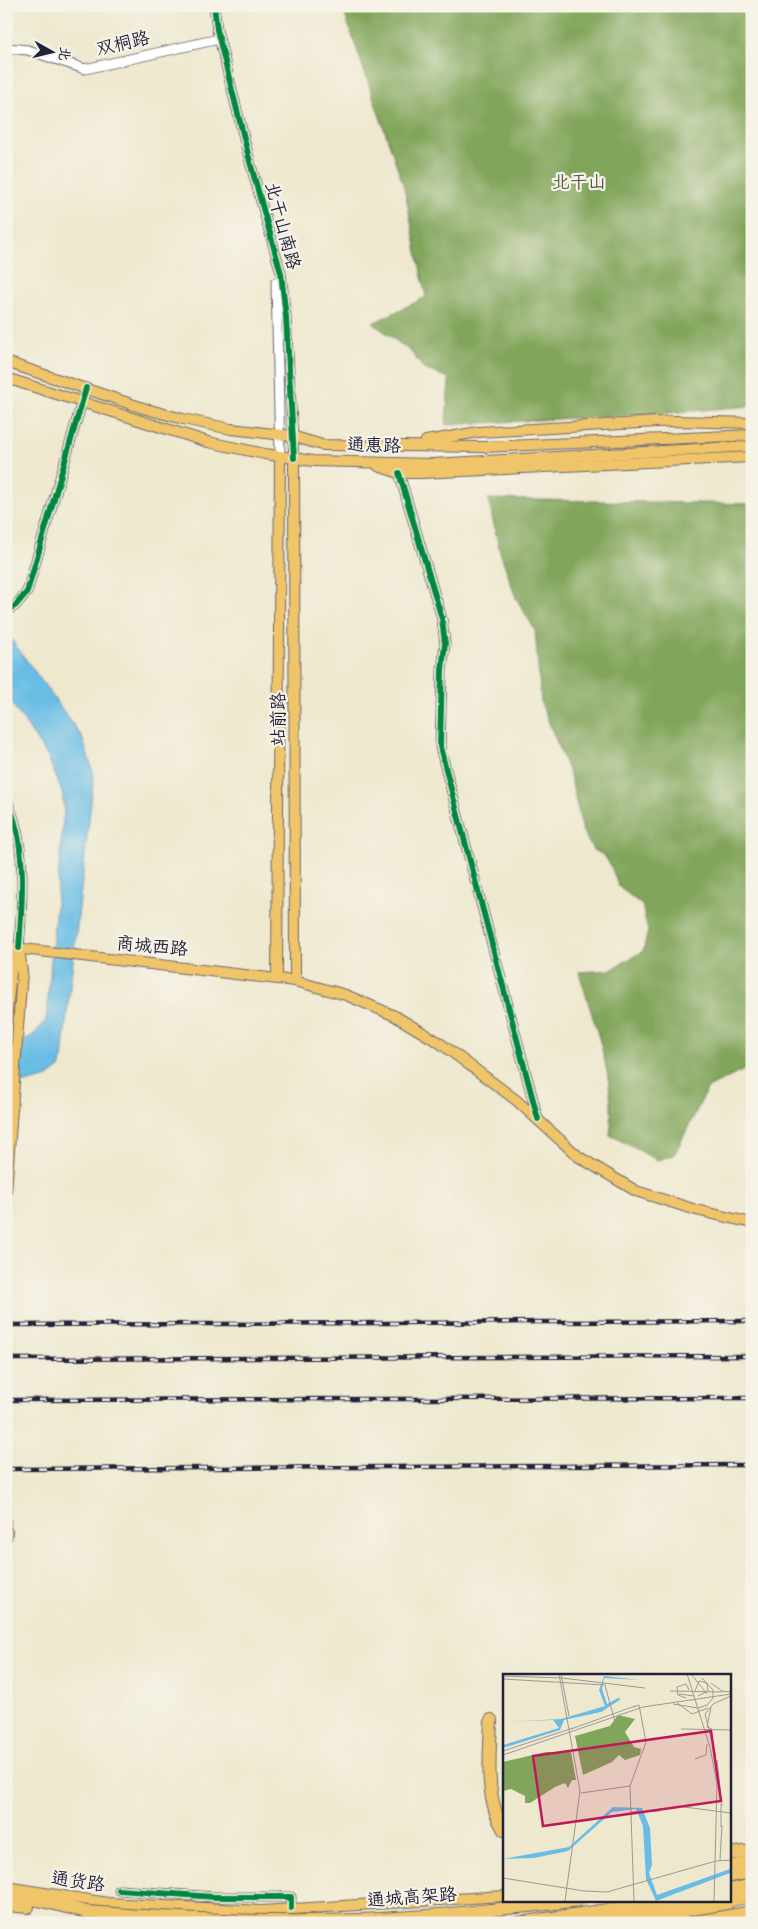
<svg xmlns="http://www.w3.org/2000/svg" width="758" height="1929" font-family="Mynerve,'LXGW WenKai TC',sans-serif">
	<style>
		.forest { fill: #81a55a; stroke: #52644a }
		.water { fill: #69bde5; stroke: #467090 }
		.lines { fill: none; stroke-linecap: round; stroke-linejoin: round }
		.major-tunnel { stroke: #c5c0b1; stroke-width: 10; stroke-dasharray: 10 5; stroke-linecap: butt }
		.minor-casing { stroke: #69676e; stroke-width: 11 }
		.major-casing { stroke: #69676e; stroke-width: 12 }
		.highway-casing { stroke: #69676e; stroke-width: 14 }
		.minor { stroke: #fff; stroke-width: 9 }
		.major { stroke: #f0c469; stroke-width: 10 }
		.highway { stroke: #f0c469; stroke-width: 12 }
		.rail-casing { stroke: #22223b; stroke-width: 4.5 }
		.rail { stroke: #f7f3e8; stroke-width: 2.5; stroke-dasharray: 8; stroke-linecap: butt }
		.highway-bridge-casing { stroke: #69676e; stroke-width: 14; stroke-linecap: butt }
		.highway-bridge { stroke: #f0c469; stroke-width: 12 }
		.cycleway-casing { stroke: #f7f3e8; stroke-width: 9 }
		.cycleway { stroke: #00873e; stroke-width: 6 }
		.labels { text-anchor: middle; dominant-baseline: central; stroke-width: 4.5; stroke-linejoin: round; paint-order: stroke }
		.street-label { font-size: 18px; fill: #22223b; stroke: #f7f3e8 }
		.park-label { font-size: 18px; fill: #4f594a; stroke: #f7f3e8 }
		.inset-road { fill: none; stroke: #9c9993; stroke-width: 1 }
		.view { fill: #c2185b; fill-opacity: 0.15; stroke: #c2185b; stroke-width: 2.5 }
		.inset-edge { fill: none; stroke: #22223b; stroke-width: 2.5 }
	</style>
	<rect width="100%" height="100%" fill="#f7f3e8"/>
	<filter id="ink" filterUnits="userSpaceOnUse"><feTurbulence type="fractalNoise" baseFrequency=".02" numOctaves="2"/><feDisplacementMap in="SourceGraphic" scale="10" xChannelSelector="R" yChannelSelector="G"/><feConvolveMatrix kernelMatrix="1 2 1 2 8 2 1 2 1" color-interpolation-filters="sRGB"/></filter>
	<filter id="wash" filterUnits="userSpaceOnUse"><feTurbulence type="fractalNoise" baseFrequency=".0096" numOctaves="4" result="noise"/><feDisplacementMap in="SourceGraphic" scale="20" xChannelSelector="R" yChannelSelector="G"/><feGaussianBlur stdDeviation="1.12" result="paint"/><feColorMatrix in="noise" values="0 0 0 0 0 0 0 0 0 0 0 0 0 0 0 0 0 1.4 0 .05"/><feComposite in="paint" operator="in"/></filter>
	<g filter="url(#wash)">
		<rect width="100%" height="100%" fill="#eee8ce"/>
		<g class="forest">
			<path d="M342,6H752L751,406L667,413L446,425L449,378L424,369L411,352L373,323L426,297L404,187Z"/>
			<path d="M488,499L752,504V1066L708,1088L674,1155L657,1160L610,1135C617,1080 594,1024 579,972L611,970L643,951L648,931L642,905L619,887L611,866L604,855L593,850L583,832L570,775L541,703L535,630L516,598L500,552Z"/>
		</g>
		<path class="water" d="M6,632L82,737L94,775L61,1067L48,1077L6,1088V1047C25,1044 35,1035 46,1020L64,810L62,792L48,757L6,695Z"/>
	</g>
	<g filter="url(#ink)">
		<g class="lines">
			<path class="major-tunnel" d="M6,1487L7,1532"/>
			<defs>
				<g id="minor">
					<path d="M214,6L217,30L250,162L281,273L286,317L294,458"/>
					<path d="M6,48L28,50L85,69L219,39"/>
					<path d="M276,282L280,456"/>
					<path d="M399,473L442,619L445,644L442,670L440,747L538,1119"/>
					<path d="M6,611L15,606L27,592L86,388"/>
					<path d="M6,800C28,841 22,904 19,948"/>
					<path d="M119,1890L214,1897H291V1908"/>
					<path d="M729,1920H739L742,1923"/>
				</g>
				<g id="major">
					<path d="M6,362L146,409L183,419L231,429L292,436L322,445L484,447L752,435"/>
					<path d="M6,378L208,442L265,454L313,461L432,464L752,446"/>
					<path d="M426,441L478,432L675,421L752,423"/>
					<path d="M294,458L295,981"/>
					<path d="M378,466L399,473H421L752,457"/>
					<path d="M6,947L295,981L346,995L395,1016L440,1043L516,1100L579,1157L636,1191L696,1210L752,1223"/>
					<path d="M277,978L280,456"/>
					<path d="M6,1021L11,973L18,951"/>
					<path d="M6,1192L22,972L19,948"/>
					<path d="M6,1538L7,1532"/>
					<path d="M6,1887L108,1903L261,1911L504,1896"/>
					<path d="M655,1923L727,1907"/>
				</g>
				<g id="highway">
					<path d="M491,1720C490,1757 484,1798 504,1830"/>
					<path d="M729,1854L752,1851"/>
					<path d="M729,1867L752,1862"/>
					<path d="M729,1876L752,1872"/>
					<path d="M729,1890L752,1885"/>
					<path d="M6,1896L38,1900L87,1912"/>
					<path d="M6,1905L28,1907"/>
					<path d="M518,1923L676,1900"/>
					<path d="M598,1923L662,1914L752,1896"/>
				</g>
			</defs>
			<use href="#minor" class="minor-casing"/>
			<use href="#major" class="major-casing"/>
			<use href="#highway" class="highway-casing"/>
			<use href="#minor" class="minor"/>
			<use href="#major" class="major"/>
			<use href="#highway" class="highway"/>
			<defs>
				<g id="rail">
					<path d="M6,1325L752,1321"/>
					<path d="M6,1359L752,1356"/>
					<path d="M6,1400L752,1398"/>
					<path d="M6,1469L752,1465"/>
				</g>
			</defs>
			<use href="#rail" class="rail-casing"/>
			<use href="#rail" class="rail"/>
			<defs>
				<g id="highway-bridge">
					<path d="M87,1912C162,1918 237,1922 312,1921C401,1921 492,1910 581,1900"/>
					<path d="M689,1923L752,1912"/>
				</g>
			</defs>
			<use href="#highway-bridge" class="highway-bridge-casing"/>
			<use href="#highway-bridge" class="highway-bridge"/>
			<defs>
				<g id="cycleway">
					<path d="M214,6L217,30L250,162L281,273L286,317L294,458"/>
					<path d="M399,473L442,619L445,644L442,670L440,747L538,1119"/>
					<path d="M6,611L15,606L27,592L86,388"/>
					<path d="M6,800C28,841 22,904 19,948"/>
					<path d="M119,1890L214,1897H291V1908"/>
				</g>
			</defs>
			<use href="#cycleway" class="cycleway-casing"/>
			<use href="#cycleway" class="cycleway"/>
		</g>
	</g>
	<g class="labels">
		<g class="street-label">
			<text transform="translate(123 44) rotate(-13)">双桐路</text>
			<text transform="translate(282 226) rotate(75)">北干山南路</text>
			<text transform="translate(374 446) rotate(2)">通惠路</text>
			<text transform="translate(279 719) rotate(-90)">站前路</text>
			<text transform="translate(152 947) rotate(5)">商城西路</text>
			<text transform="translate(78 1882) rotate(8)">通货路</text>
			<text transform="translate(412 1898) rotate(-4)">通城高架路</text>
		</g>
		<g class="park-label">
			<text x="579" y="183">北干山</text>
		</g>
	</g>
	<g transform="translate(503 1674)">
		<rect width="228" height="228" fill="#eee8ce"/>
		<path d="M115,41L132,45L122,58L131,73L138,75L137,81L122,86L116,81L109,88L80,101L72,62L107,52ZM43,78H68L73,106H69L65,114L62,109L52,113L27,129H22V122L8,115L0,117V88Z" fill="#81a55a"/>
		<path d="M101,2L138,6L101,4L99,15L104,30L115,24L118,25L98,38L61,46L57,56L0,74V71L56,54L50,46L0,48L58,45L102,32L96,16ZM110,133L139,134L147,154L149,191L146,199L154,221L227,195V199L153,227L143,205L140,152L133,135L109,138L65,177L31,184L0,185L66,173Z" fill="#69bde5"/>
		<path class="inset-road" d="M56,0L77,117L62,227M58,0L66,42M184,0L207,73L214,110L211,227M188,0L204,20M0,2L59,4L142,14M0,5L102,11L112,48M208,9L219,17L227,18M167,17L220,18M192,17L196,7L204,9L205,17L195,22M176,20L191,22M183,24L175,21L174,13L183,10L186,16M174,29L189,40L205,34M170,30L195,34L204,31L210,24V16L199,4M131,33L136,31L143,68L127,112L131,227M208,33L204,53L209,55M68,55L132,32M178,55L228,56M0,77L70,54M0,81L140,33L228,20M213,83L202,40L210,30L228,22M192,85L203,81L204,70M214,86L219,132M78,119L127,112M218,130V153M181,133L228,139M127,138L157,137M217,186L219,151M0,204L81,217L104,218L213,187L228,186"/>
		<path class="view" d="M208,57L218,127L40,152L30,82Z"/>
		<rect width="228" height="228" class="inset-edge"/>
	</g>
	<rect width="758" height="1929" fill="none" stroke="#f7f3e8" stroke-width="25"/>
	<g transform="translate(52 52) rotate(98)" stroke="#f7f3e8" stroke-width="4" paint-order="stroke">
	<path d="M0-4L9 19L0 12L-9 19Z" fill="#22223b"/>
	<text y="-8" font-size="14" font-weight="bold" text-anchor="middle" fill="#22223b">北</text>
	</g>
</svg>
